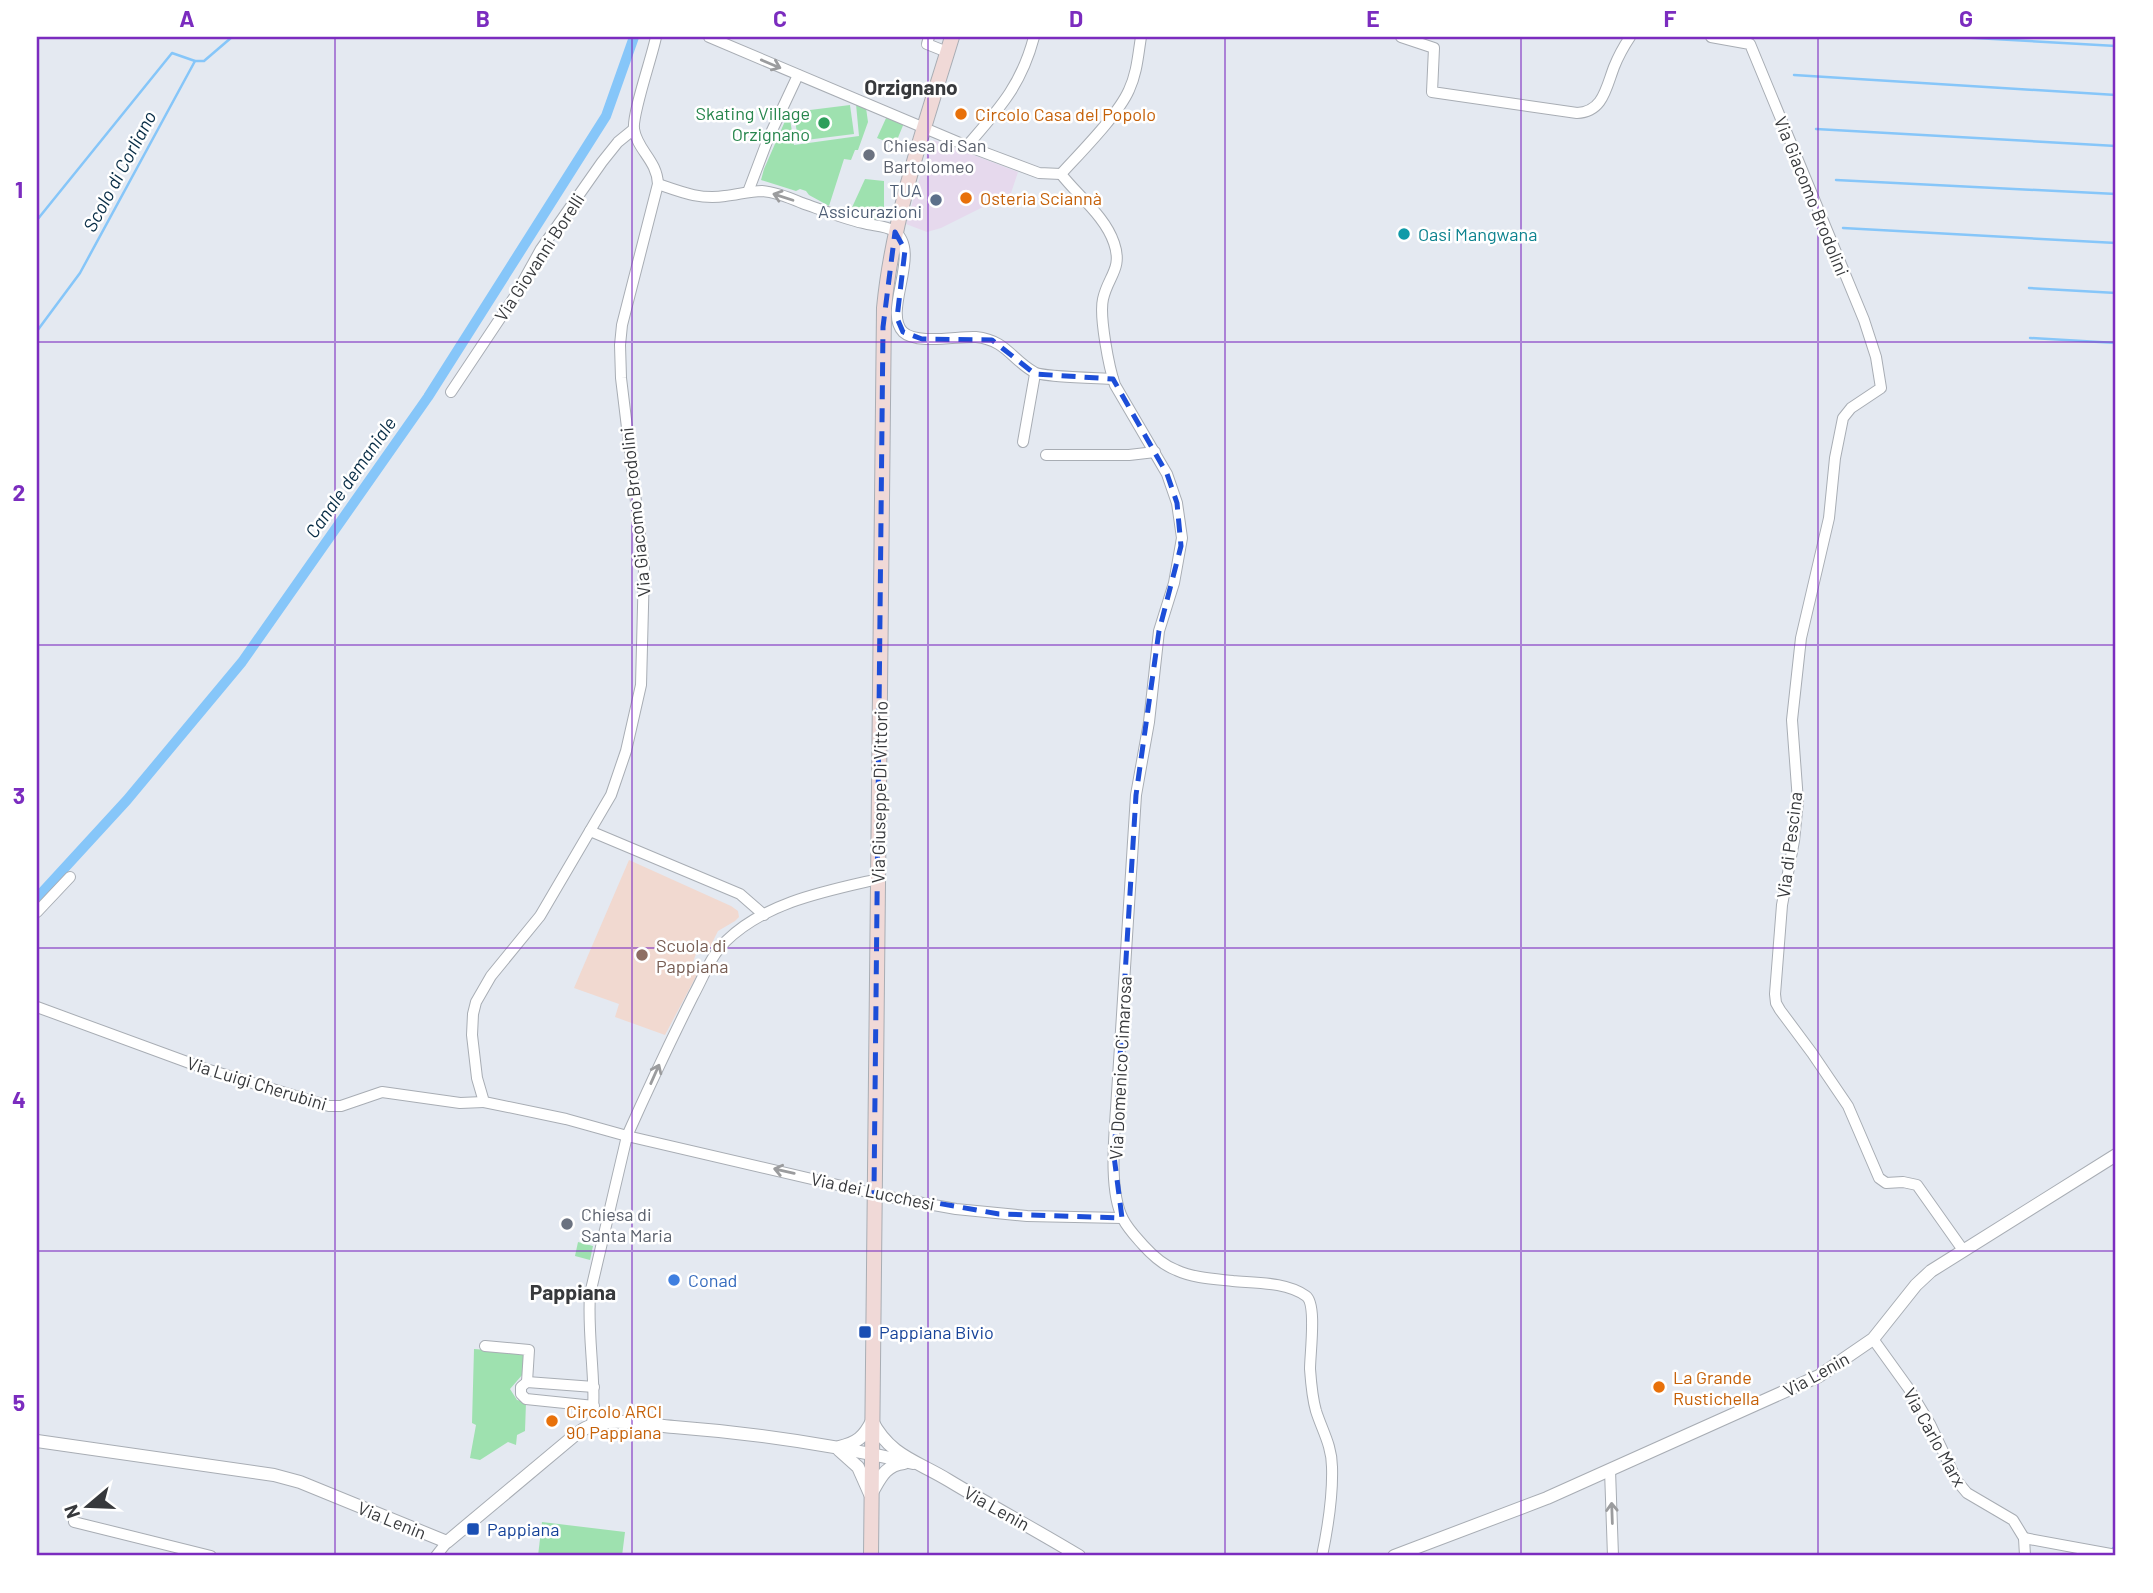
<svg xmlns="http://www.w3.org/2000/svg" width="2153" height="1593" font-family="Barlow,sans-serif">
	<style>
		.commercial { fill: #e6d9ed }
		.education { fill: #f1d9d0 }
		.green { fill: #9ee1af }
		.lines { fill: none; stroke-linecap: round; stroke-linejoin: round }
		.stream { stroke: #86c6f9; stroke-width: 2.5 }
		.canal { stroke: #86c6f9; stroke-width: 10 }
		.minor-casing { stroke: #a8adb4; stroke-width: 12 }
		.tertiary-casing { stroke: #a8adb4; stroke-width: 14 }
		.secondary-casing { stroke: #a8adb4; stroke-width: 16 }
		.minor { stroke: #fff; stroke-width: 10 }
		.tertiary { stroke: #fff; stroke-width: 12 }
		.secondary { stroke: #f0d9d7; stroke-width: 14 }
		.oneway { stroke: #9b9c9e }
		.marked { fill: none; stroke: #1d4ed8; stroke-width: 5; stroke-dasharray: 14 9; stroke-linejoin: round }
		.grid { fill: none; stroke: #7b2cbf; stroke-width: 2; stroke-opacity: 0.55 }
		.food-dot { fill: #e8710a; stroke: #fff; stroke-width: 2.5 }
		.leisure-dot { fill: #2e9e5b; stroke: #fff; stroke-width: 2.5 }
		.worship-dot { fill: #6b7280; stroke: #fff; stroke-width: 2.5 }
		.service-dot { fill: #5c6f8a; stroke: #fff; stroke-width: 2.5 }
		.culture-dot { fill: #0f9aa8; stroke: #fff; stroke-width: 2.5 }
		.education-dot { fill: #8d6e63; stroke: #fff; stroke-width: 2.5 }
		.shop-dot { fill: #3f7fe0; stroke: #fff; stroke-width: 2.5 }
		.transit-dot { fill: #1a4fb4; stroke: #fff; stroke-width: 2.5 }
		.labels { text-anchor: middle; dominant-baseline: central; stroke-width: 5; stroke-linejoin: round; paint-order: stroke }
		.leisure-label { font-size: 18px; fill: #27864d; stroke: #fff; text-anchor: end }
		.food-label { font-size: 18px; fill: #c56008; stroke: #fff; text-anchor: start }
		.worship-label { font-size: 18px; fill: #5b616d; stroke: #fff; text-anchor: start }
		.service-label { font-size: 18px; fill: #4e5e75; stroke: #fff; text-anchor: end }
		.street-label { font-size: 18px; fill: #37393c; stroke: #fff }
		.culture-label { font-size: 18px; fill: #0d838f; stroke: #fff; text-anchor: start }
		.education-label { font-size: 18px; fill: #785e54; stroke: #fff; text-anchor: start }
		.shop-label { font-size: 18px; fill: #366cbe; stroke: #fff; text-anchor: start }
		.transit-label { font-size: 18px; fill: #164399; stroke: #fff; text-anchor: start }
		.water-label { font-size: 19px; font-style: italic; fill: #072c45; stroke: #fff }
		.quarter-label { font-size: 21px; font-weight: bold; fill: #37393c; stroke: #fff }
		.neatline { fill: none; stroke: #7b2cbf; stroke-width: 2.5 }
		.grid-label { font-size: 23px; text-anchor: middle; font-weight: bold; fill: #7b2cbf }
	</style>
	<rect width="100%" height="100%" fill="#e4e9f1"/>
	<path class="commercial" d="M934,140L1018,172L1011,193L941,228L927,232L906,224L930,144Z"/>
	<path class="education" d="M629,860L731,906L738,911L739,917L735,921L718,931L710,947L700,943L693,962L701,967L665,1035L615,1017L619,1004L574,988Z"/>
	<g class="green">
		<path d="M856,104L866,108L868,122L858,150H855L851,160L844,159L829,206L809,195L806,191L800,189L796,191L761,180L764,169L789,112L794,145L859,136Z"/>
		<path d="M850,105L854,134L798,141L794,112Z"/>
		<path d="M887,116L904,123L895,145L877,138Z"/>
		<path d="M865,179L884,181V220H876L849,214Z"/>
		<path d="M578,1242L593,1246L590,1260L575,1256Z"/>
		<path d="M474,1349L525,1353L523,1374L510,1389L517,1400L526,1402L525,1431L517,1435L516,1445L508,1442L480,1460L470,1458L476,1425L472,1423Z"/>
		<path d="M542,1522L625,1532L622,1556H538Z"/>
	</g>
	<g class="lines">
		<g class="stream">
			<path d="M1957,37L2116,46"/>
			<path d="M1794,75L2116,95"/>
			<path d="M1816,129L2116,146"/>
			<path d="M1836,180L2116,194"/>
			<path d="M37,220L172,53L195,61H204L232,37"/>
			<path d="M1843,228L2116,243"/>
			<path d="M2029,288L2116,293"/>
			<path d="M37,331L80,273L195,61"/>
			<path d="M2030,338L2116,343"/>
			<path d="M2113,1548L2116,1549"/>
		</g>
		<path class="canal" d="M37,898L127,800L242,662L428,397L606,116L634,37"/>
		<defs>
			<g id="minor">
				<path d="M709,37L967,146C999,109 1021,86 1034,37"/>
				<path d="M929,37L927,44L947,52"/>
				<path d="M1141,37C1138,55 1137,73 1129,90C1118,115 1081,152 1061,174C1078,196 1105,216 1114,243C1123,269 1108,276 1103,299C1099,316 1109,368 1115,385L1167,474L1177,503L1182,538L1174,583L1159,631L1149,722L1136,795L1116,1109C1114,1139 1109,1192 1123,1219C1128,1229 1136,1237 1143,1245C1152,1255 1163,1265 1176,1270C1193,1278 1215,1279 1233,1281C1256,1283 1287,1282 1306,1296C1317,1304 1310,1353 1310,1369C1311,1383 1312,1397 1316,1411C1322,1430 1332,1446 1332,1467C1333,1497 1328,1527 1322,1556"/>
				<path d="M1401,37L1434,48L1432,92L1577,113C1603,112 1606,88 1614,67C1618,57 1624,46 1630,37"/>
				<path d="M1711,37L1750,44L1864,320L1876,357L1881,388L1851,408L1843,418L1835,458L1829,518L1801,638L1792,720L1798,801L1794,841L1782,905L1775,994L1776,1003L1780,1010L1812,1053L1848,1106L1879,1178L1886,1183L1903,1182L1917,1185L1963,1250"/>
				<path d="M967,146L1039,173L1061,174"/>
				<path d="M658,184C681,192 701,200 725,196C737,195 749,191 762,191C776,192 790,198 802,203C822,210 842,218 863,223C873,226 885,225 894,231C923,251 882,311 903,332C917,345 958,336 976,337C1006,340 1012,360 1034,372C1041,377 1100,378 1113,379"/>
				<path d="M748,192L768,139L798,75"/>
				<path d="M451,392L515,296L541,249L602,162L618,142L634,129"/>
				<path d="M1023,442L1035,374"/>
				<path d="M1046,455H1129L1155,452"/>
				<path d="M590,831L740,894L764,915"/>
				<path d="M878,879C826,891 766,902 726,941C711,955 703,978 693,996C670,1042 648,1089 627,1136L889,1197L956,1209L1027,1216L1122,1218"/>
				<path d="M37,912L70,877"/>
				<path d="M37,1007L206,1069L329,1106H341L382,1092L460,1103L484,1102"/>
				<path d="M1873,1339L1909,1389L1930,1424L1957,1481L1967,1493L2013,1520L2024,1538L2025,1556"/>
				<path d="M485,1346L529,1350L527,1382"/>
				<path d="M594,1406L526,1399L521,1394V1387L527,1382L594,1387"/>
				<path d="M592,1425C597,1381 587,1338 590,1294L627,1136L566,1119L484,1102L477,1078L472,1035L473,1014L476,1002L491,976L540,916L611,795L626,751L641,685L644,568L621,378L620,345L622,325L658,184C657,160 637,150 634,129C632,114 652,57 656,37"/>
				<path d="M1610,1470L1613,1556"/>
				<path d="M74,1522L211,1556"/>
				<path d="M2024,1538L2116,1555"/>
				<path d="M436,1556L447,1542"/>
			</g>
			<g id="tertiary">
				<path d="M872,1421C890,1456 917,1461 948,1480C991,1506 1036,1530 1079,1556"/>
				<path d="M37,1441L274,1475L300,1482L447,1542L575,1435C582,1430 589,1425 599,1423C622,1419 650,1425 674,1427C754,1433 834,1445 913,1463"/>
				<path d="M839,1447C857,1443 864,1437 872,1421"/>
				<path d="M839,1450L858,1467L870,1494"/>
				<path d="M871,1494C880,1479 885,1465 904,1463"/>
				<path d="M1394,1556L1547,1498L1819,1376L1873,1339L1916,1285L1931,1271L2116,1155"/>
			</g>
			<path id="secondary" d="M871,1556L884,308C893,215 925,126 952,37"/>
		</defs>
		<use href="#minor" class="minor-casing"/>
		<use href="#tertiary" class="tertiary-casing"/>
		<use href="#secondary" class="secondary-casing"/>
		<use href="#minor" class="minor"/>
		<use href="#tertiary" class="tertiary"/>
		<use href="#secondary" class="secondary"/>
	</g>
	<defs><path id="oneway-shaft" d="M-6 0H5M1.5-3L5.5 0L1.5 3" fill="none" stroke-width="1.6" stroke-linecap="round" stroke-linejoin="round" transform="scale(1.75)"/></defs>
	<g class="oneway">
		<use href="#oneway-shaft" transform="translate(771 64) rotate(23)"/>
		<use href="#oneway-shaft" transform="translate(783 197) rotate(-162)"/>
		<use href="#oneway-shaft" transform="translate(655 1074) rotate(-66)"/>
		<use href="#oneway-shaft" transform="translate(784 1171) rotate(-167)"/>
		<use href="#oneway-shaft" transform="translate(1612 1513) rotate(-92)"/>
	</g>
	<path class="marked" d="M895,232L905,250L897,318L903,332L922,339L992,340L1035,374L1113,379L1167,474L1177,503L1181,546L1159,631L1136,795L1114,1156L1122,1218L999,1214L874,1192L883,327Z"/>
	<path class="grid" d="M335,37V1556M632,37V1556M928,37V1556M1225,37V1556M1521,37V1556M1818,37V1556M37,342H2116M37,645H2116M37,948H2116M37,1251H2116"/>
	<g class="food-dot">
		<circle cx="961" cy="114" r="7"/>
		<circle cx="966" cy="198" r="7"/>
		<circle cx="1659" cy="1387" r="7"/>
		<circle cx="552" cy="1421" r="7"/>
	</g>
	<circle class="leisure-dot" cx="824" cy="123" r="7"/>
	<g class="worship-dot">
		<circle cx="869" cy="155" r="7"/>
		<circle cx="567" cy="1224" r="7"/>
	</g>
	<circle class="service-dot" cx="936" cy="200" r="7"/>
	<circle class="culture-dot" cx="1404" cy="234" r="7"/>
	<circle class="education-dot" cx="642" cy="955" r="7"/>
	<circle class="shop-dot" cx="674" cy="1280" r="7"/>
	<g class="transit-dot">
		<rect x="858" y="1325" width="14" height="14" rx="3.5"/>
		<rect x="466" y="1522" width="14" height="14" rx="3.5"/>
	</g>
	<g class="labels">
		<g class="leisure-label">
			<text x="810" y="113">Skating Village<tspan x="810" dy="21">Orzignano</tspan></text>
		</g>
		<g class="food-label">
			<text x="975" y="114">Circolo Casa del Popolo</text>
			<text x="980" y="198">Osteria Sciannà</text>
			<text x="1673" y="1377">La Grande<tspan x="1673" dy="21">Rustichella</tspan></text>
			<text x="566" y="1411">Circolo ARCI<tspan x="566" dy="21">90 Pappiana</tspan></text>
		</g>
		<g class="worship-label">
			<text x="883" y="145">Chiesa di San<tspan x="883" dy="21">Bartolomeo</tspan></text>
			<text x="581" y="1214">Chiesa di<tspan x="581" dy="21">Santa Maria</tspan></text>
		</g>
		<g class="service-label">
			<text x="922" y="190">TUA<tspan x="922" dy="21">Assicurazioni</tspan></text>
		</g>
		<g class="street-label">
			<text transform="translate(1812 196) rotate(68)">Via Giacomo Brodolini</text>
			<text transform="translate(539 257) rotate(-57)">Via Giovanni Borelli</text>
			<text transform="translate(635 512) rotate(-96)">Via Giacomo Brodolini</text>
			<text transform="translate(879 792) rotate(-89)">Via Giuseppe Di Vittorio</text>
			<text transform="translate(1789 845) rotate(-83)">Via di Pescina</text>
			<text transform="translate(1120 1068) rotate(-87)">Via Domenico Cimarosa</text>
			<text transform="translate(257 1083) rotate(17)">Via Luigi Cherubini</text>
			<text transform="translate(873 1191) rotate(12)">Via dei Lucchesi</text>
			<text transform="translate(1816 1374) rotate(-29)">Via Lenin</text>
			<text transform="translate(1935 1437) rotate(61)">Via Carlo Marx</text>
			<text transform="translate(997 1508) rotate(29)">Via Lenin</text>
			<text transform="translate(392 1520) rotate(22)">Via Lenin</text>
		</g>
		<g class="culture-label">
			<text x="1418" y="234">Oasi Mangwana</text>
		</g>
		<g class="education-label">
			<text x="656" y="945">Scuola di<tspan x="656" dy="21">Pappiana</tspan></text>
		</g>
		<g class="shop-label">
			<text x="688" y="1280">Conad</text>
		</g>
		<g class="transit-label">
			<text x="879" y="1332">Pappiana Bivio</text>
			<text x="487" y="1529">Pappiana</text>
		</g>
		<g class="water-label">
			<text transform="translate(119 171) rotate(-62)">Scolo di Corliano</text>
			<text transform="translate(350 477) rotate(-55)">Canale demaniale</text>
		</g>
		<g class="quarter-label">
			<text x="911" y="86">Orzignano</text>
			<text x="573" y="1291">Pappiana</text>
		</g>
	</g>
	<rect width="2153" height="1593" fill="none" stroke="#ffffff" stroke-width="77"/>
	<g transform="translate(88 1506) rotate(251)" stroke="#ffffff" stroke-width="5" paint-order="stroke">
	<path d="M0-5L12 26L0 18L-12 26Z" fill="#37393c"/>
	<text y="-10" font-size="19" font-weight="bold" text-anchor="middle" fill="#37393c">N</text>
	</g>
	<rect x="38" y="38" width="2076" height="1516" class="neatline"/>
	<g class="grid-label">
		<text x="187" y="27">A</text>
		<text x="483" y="27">B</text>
		<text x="780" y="27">C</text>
		<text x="1076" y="27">D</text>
		<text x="1373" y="27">E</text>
		<text x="1670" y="27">F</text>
		<text x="1966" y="27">G</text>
		<text x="19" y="198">1</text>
		<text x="19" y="501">2</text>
		<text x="19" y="804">3</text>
		<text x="19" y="1108">4</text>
		<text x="19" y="1411">5</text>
	</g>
</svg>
